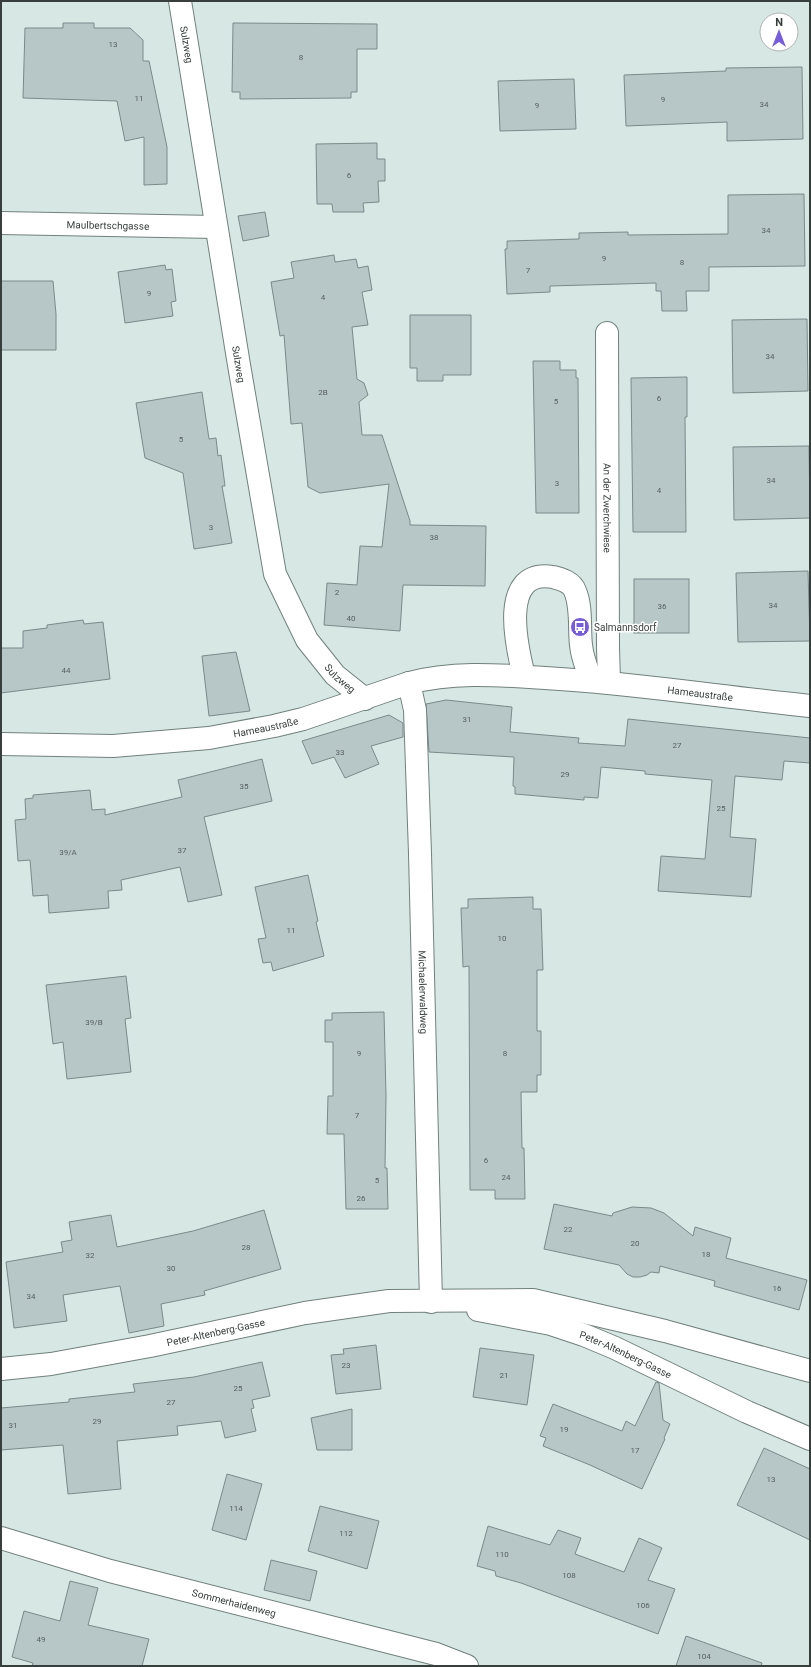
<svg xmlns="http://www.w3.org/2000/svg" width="811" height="1667" font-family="Roboto,sans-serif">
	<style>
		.building { fill: #b7c7c8; stroke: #7a8a8b }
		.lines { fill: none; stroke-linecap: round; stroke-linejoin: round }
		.minor-casing { stroke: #71807c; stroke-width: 24 }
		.major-casing { stroke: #71807c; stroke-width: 24 }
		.minor { stroke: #fff; stroke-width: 22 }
		.major { stroke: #fff; stroke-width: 22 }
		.labels { text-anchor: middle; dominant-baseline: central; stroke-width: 3; stroke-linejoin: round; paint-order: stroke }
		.number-label { font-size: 8px; fill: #57605f }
		.street-label { font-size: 10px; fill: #373e3c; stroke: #fff }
		.poi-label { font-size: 10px; fill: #373e3c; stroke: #fff; text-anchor: start }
	</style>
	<rect width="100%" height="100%" fill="#d7e7e3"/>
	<g class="building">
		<path d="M63,23H94V28H130L143,40V61H149L167,147V184L144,185V137L125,141L117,101L23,98L25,28H63Z"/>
		<path d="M233,23L377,24V49H357V92H351V98L240,99V92H232Z"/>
		<path d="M802,67L803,139L727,141V122L626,126L624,75L726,71V68Z"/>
		<path d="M574,79L576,129L500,131L498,81Z"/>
		<path d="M377,143V159H385V181H378L379,202L363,203L364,212H333L332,204H317L316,144Z"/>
		<path d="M804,194L805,266L709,267V291H686L687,311H662L661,291H656V283L550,286V292L507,294L505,249H507V241L579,239V233L628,232V235L728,234V195Z"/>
		<path d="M265,212L269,236L243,241L238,216Z"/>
		<path d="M334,255L335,262L356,259L358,268L368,266L372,290L362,292L368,325L352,327L357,379L364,383L368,395L359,402L362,435H382L410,521V525L486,526L485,586L403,585L400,631L324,625L327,583L357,585L360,546L382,547L389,484L320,493L308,487L302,423L291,424L284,335L280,336L271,282L294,278L291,262Z"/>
		<path d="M165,265L166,270L172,269L176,301L171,302L173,316L125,323L118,272Z"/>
		<path d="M1,281H53L56,314V350H1Z"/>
		<path d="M410,315H471V375H443V381H417V368H410Z"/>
		<path d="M807,319L808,391L733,393L732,320Z"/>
		<path d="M533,361H560V370H576V378H578L579,513H536Z"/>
		<path d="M687,377V417H685L686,532H633L631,378Z"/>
		<path d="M202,392L209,439L216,438L218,456L221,455L225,486H222L232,543L194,549L183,473L145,458L136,403Z"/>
		<path d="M809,446L810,518L734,520L733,447Z"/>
		<path d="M808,571L810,641L738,642L736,573Z"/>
		<rect x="634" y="579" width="55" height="54"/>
		<path d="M83,620L84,624L103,622L110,679L1,693V648H23V631L47,628V625Z"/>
		<path d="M236,652L250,711L209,716L202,656Z"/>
		<path d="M446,700L512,707L510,732L579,738L578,743L625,746L628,719L810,738V763L784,761L782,780L735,776L730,837L756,839L751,897L658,891L661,856L705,859L712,780L645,774V771L601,767L598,798L584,797V800L515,794V787L513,786L514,757L429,752L426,704Z"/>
		<path d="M389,715L403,723V737L371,746L379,764L345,778L334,757L312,764L302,741Z"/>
		<path d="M262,759L272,801L204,817L222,895L188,902L180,867L121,880L122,890L108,891L109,908L49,913L48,895L33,896L30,860L18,861L15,820L26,819L25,799L33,798V795L90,790L92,810L105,809V815L182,797L178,780Z"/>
		<path d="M308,875L318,921L316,922L324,956L273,971L271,962L263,963L258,939L266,938L255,887Z"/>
		<path d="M533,897V909H541L543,970H537V1031H541V1075H537V1092H521L522,1148H524L525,1199H495V1190H470L469,966L463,967L461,908H468V899Z"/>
		<path d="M126,976L131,1018L125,1019L131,1072L67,1079L63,1042L53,1044L46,985Z"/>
		<path d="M384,1012L386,1096L385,1168H387L388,1209H346L344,1134H327L328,1096H333V1042H325V1020H332V1013Z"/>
		<path d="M554,1204L612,1216L613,1213L632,1207L651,1208L664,1213L693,1236L695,1227L731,1238L726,1258L807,1280L799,1310L714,1286L715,1281L660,1266L659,1273L651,1272L647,1275L640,1277H633L627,1274L619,1265L544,1249Z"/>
		<path d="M264,1210L281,1269L204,1291L205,1295L161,1304L164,1326L129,1333L120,1286L63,1295L67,1321L14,1328L6,1262L63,1252L61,1242L72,1240L69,1222L111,1215L117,1247L193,1231Z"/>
		<path d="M376,1345L381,1389L336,1394L331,1355L344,1354L343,1349Z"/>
		<path d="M480,1348L534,1355L527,1405L473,1397Z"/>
		<path d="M262,1362L270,1396L252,1400L254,1408L251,1409L256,1431L225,1438L221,1421L177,1426L178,1435L117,1441L121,1489L68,1494L63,1445L1,1450V1408L69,1402V1399L135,1392L133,1384L194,1377Z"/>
		<path d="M656,1382L659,1383L663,1420L670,1424L664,1438L665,1439L642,1489L590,1465L543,1446L546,1438L540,1436L553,1404L622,1431L626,1421L635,1426Z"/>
		<path d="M352,1409V1450H317L311,1418Z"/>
		<path d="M764,1448L810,1469V1540L737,1505Z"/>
		<path d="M227,1474L262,1484L246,1540L212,1530Z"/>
		<path d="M320,1506L379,1521L367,1569L308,1551Z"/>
		<path d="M488,1526L550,1545L558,1530L581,1538L575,1554L624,1572L639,1538L662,1548L648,1580L675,1589L658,1634L521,1583L496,1576L495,1571L477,1566Z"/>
		<path d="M271,1560L317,1571L310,1601L264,1590Z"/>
		<path d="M70,1581L98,1588L88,1625L149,1639L142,1666H32L33,1663L12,1657L24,1611L60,1621Z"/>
		<path d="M686,1636L762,1663L761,1666H676Z"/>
	</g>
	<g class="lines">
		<defs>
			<g id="minor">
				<path id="s1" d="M180,1L239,365L275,574L307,640L335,675L365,699"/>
				<path id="s2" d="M1,223L216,227"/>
				<path id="s3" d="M607,333L608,647L609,682"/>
				<path d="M524,676C517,648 498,568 553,577C561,579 572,582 575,591C582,607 579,628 581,645C582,657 587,669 591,680"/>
				<path id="s4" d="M409,683L415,710L420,853L431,1302"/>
				<path id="s5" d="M478,1310L551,1324L584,1335L615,1348L747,1412L810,1439"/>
				<path id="s6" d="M1,1369L51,1364L150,1346L305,1313L389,1301L533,1300L665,1331L810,1371"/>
				<path id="s7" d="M1,1538L110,1571L436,1654L467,1666"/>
			</g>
			<g id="major">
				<path id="s8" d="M1,744L113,746L209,738L274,726L303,719L409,683C453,671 499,675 545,678C634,683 721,697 810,706"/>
			</g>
		</defs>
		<use href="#minor" class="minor-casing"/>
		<use href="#major" class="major-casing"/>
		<use href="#minor" class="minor"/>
		<use href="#major" class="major"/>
	</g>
	<defs>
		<symbol id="bus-disc" viewBox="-11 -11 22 22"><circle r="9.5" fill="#785dd8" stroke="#fff"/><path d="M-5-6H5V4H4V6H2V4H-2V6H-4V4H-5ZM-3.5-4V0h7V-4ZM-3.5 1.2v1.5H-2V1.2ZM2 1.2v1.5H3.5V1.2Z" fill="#fff"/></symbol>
	</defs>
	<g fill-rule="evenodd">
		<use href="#bus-disc" x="569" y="616" width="22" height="22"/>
	</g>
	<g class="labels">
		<g class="number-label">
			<text x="113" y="44">13</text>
			<text x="301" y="57">8</text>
			<text x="139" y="98">11</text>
			<text x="663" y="99">9</text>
			<text x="764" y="104">34</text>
			<text x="537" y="105">9</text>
			<text x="349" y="175">6</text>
			<text x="766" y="230">34</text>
			<text x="604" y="258">9</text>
			<text x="682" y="262">8</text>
			<text x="528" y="270">7</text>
			<text x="149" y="293">9</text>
			<text x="323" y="297">4</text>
			<text x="770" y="356">34</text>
			<text x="323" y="392">2B</text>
			<text x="659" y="398">6</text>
			<text x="556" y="401">5</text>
			<text x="181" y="439">5</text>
			<text x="771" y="480">34</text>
			<text x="557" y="483">3</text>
			<text x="659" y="490">4</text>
			<text x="211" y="527">3</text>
			<text x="434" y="537">38</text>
			<text x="337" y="592">2</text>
			<text x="773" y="605">34</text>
			<text x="662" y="606">36</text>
			<text x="351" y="618">40</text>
			<text x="66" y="670">44</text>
			<text x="467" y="719">31</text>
			<text x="677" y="745">27</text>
			<text x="340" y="752">33</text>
			<text x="565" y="774">29</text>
			<text x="244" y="786">35</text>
			<text x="721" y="808">25</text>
			<text x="182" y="850">37</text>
			<text x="68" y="852">39/A</text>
			<text x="291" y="930">11</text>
			<text x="502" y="938">10</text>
			<text x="94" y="1022">39/B</text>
			<text x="359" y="1053">9</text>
			<text x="505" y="1053">8</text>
			<text x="357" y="1115">7</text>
			<text x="486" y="1160">6</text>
			<text x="506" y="1177">24</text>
			<text x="377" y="1180">5</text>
			<text x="361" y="1198">26</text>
			<text x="568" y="1229">22</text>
			<text x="635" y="1243">20</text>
			<text x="246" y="1247">28</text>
			<text x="706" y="1254">18</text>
			<text x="90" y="1255">32</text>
			<text x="171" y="1268">30</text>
			<text x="777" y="1288">16</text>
			<text x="31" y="1296">34</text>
			<text x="346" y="1365">23</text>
			<text x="504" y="1375">21</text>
			<text x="238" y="1388">25</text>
			<text x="171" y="1402">27</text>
			<text x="97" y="1421">29</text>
			<text x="13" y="1425">31</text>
			<text x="564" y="1429">19</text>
			<text x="635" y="1450">17</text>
			<text x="771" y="1479">13</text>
			<text x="236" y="1508">114</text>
			<text x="346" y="1533">112</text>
			<text x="502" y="1554">110</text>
			<text x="569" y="1575">108</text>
			<text x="643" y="1605">106</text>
			<text x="41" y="1639">49</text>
			<text x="704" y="1656">104</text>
		</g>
		<g class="street-label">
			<text stroke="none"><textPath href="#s1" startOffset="44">Sulzweg</textPath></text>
			<text stroke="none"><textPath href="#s2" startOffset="107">Maulbertschgasse</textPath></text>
			<text stroke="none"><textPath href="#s1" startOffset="368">Sulzweg</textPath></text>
			<text stroke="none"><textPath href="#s3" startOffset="175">An der Zwerchwiese</textPath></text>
			<text stroke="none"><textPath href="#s1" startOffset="705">Sulzweg</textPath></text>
			<text stroke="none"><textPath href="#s8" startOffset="709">Hameaustraße</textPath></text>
			<text stroke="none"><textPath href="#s8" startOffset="266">Hameaustraße</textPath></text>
			<text stroke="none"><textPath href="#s4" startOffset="310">Michaelerwaldweg</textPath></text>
			<text stroke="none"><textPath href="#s6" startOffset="218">Peter-Altenberg-Gasse</textPath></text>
			<text stroke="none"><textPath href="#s5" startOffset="155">Peter-Altenberg-Gasse</textPath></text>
			<text stroke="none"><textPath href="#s7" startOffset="242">Sommerhaidenweg</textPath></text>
		</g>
		<g class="poi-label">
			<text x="594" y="627">Salmannsdorf</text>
		</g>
	</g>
	<rect width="811" height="1667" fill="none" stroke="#373e3c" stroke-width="4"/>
	<g transform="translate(779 32)"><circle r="19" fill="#ffffff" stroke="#afb2b1"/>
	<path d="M0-3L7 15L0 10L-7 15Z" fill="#785dd8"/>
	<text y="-6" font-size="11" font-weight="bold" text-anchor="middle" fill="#373e3c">N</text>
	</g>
</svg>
